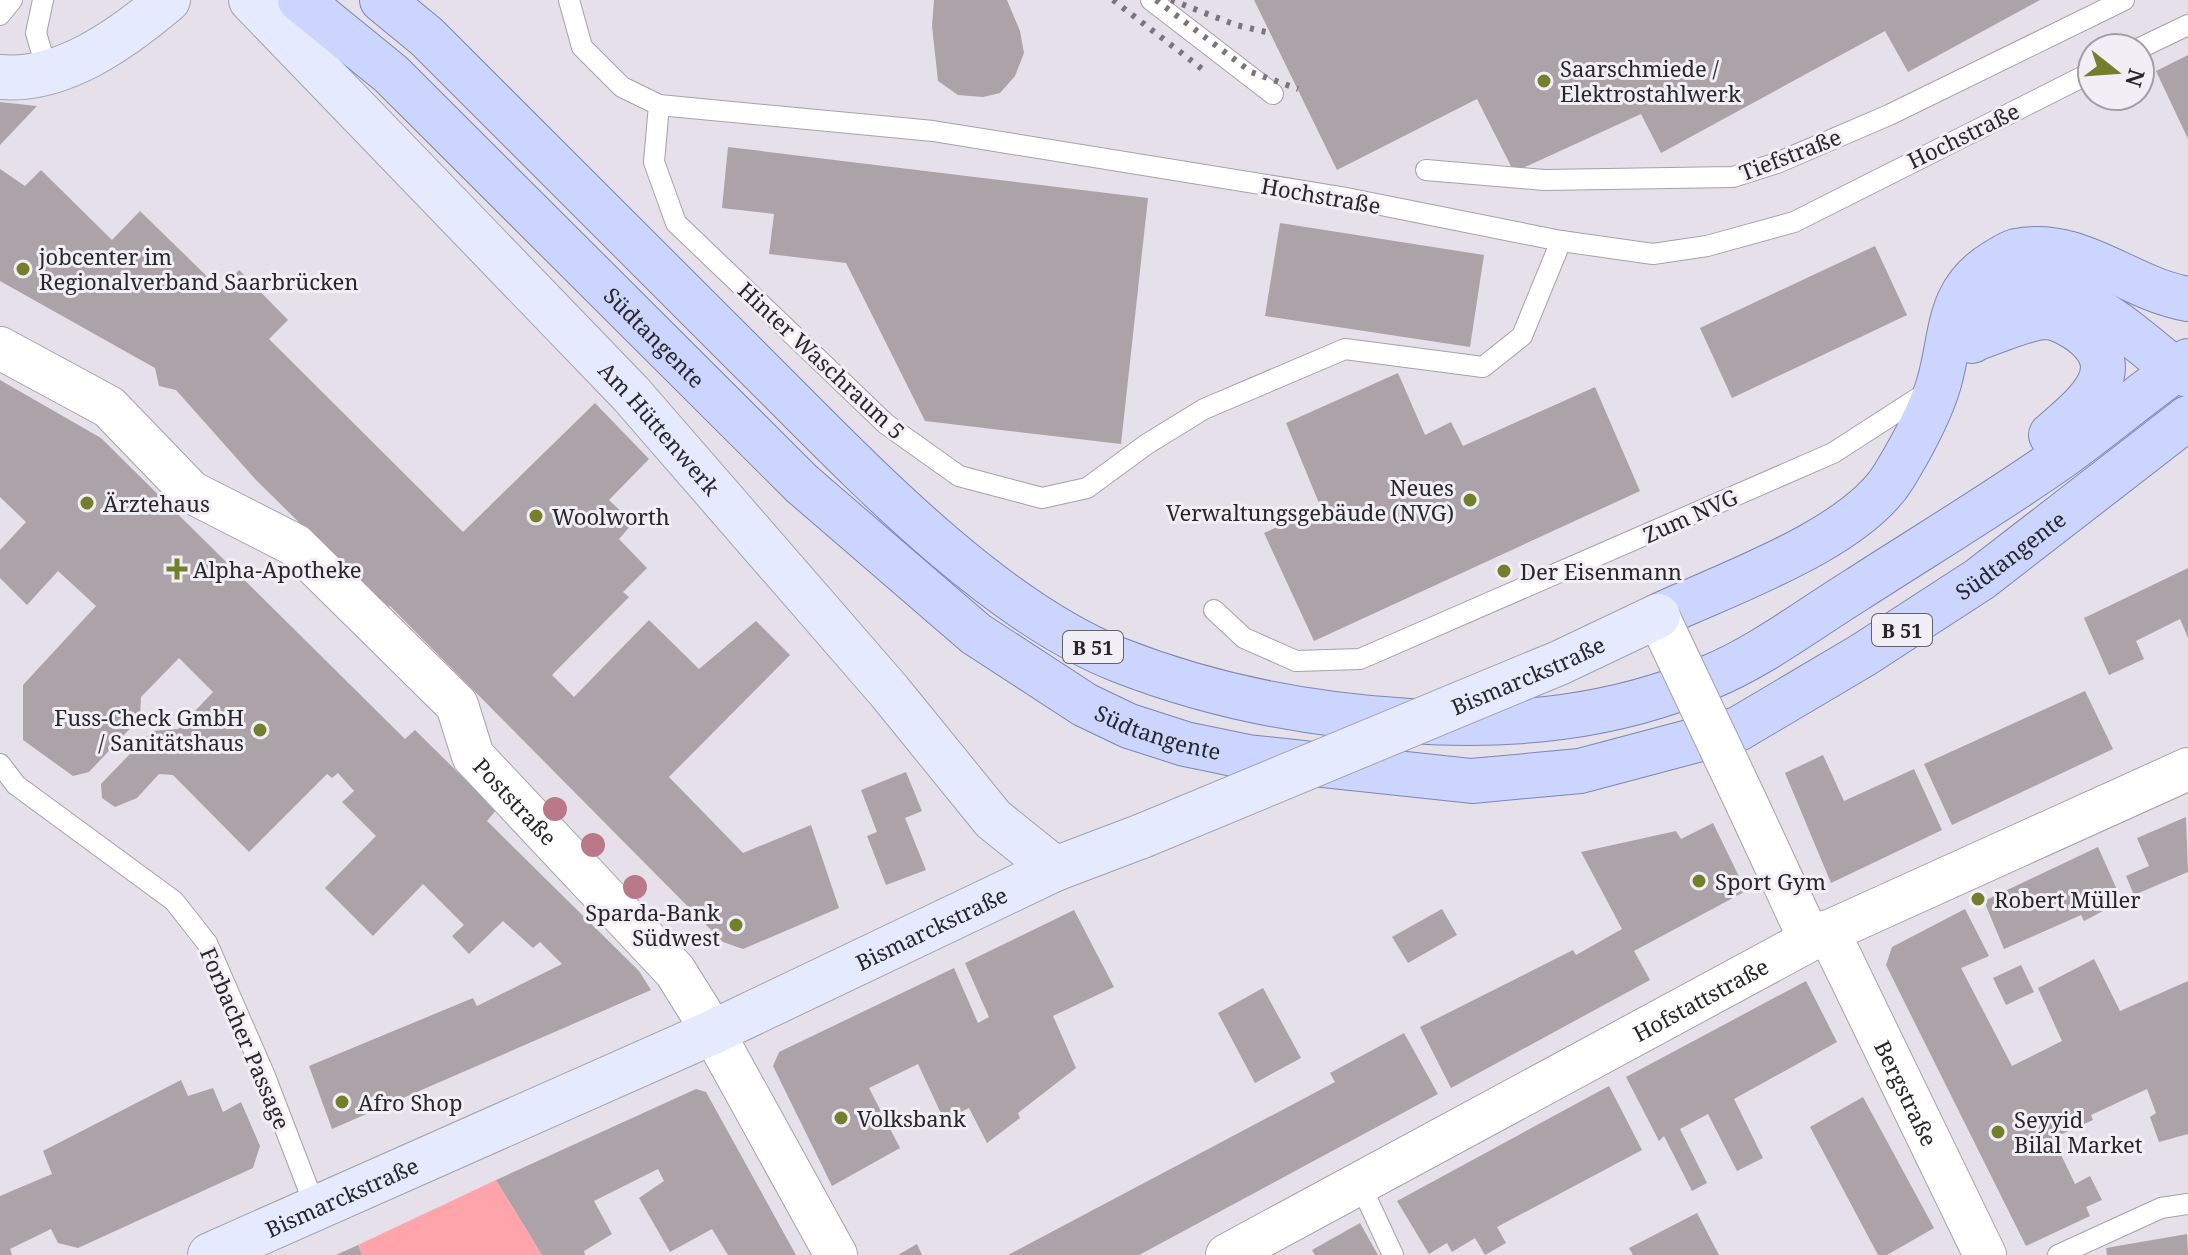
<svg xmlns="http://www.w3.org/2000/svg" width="2188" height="1255" font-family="'Noto Serif',serif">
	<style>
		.green { fill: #fea4aa }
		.building { fill: #aca3a8 }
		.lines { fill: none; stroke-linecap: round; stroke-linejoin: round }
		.lane-casing { stroke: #a5a1a9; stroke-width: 22 }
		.street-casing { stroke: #a5a1a9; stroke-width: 44 }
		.secondary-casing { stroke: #a5a1a9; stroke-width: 46 }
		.primary-casing { stroke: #7c86b2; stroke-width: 46 }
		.lane { stroke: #fff; stroke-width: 20 }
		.street { stroke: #fff; stroke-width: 42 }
		.secondary { stroke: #e5eafe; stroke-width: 44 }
		.primary { stroke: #cbd5fd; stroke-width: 44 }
		.rail { stroke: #79767b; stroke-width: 6; stroke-dasharray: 4 8; stroke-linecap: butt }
		.street-bridge-casing { stroke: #a5a1a9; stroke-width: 44; stroke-linecap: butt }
		.secondary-bridge-casing { stroke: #a5a1a9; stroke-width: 46; stroke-linecap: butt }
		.street-bridge { stroke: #fff; stroke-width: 42 }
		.secondary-bridge { stroke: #e5eafe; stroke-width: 44 }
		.tree { fill: #b97989 }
		.poi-dot { fill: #747f2b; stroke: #f2eef6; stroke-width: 3 }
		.labels { text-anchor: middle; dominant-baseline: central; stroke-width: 6; stroke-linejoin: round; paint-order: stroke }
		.shield { fill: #f2eef6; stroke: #656266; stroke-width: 2 }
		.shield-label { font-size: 20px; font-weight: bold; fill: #282629 }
		.poi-label { font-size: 22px; fill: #282629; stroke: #f2eef6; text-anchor: start }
		.street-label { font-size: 22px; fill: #282629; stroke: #f2eef6 }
	</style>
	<rect width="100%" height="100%" fill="#e5e0e9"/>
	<path class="green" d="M496,1180L542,1255H362L358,1245Z"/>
	<g class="building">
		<path d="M934,0H1007L1020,31L1024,53L1015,76L1000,93L983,97L958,95L938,81L932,26Z"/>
		<path d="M1254,0H2040L1908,72L1885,31L1661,153L1641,114L1514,172L1477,99L1337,170Z"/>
		<path d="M2188,55V139L2156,71Z"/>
		<path d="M0,102L37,106L0,145Z"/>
		<path d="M728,147L1148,198L1121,444L925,421L846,263L769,254L774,214L722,208Z"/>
		<path d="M0,169L25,186L41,170L112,240L140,211L221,290L239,270L288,320L269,339L463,532L595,403L649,459L609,500L633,523L619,539L647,568L623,592L629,597L552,675L574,697L649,620L699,669L756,621L790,655L669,777L743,853L811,825L839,908L743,949L723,942L390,606L386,608L256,480L176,390L159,386L155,368L0,281Z"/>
		<path d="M1280,223L1484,255L1470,347L1265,316Z"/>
		<path d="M1875,246L1907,315L1732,398L1700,328Z"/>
		<path d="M1398,373L1425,435L1451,422L1463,446L1595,387L1640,491L1314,641L1264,533L1321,508L1286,423Z"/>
		<path d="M0,380L101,438L405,739L415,730L496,810L487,821L639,971L651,990L332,1129L309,1066L473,998L477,1006L562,964L540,942L533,948L503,921L469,954L452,936L464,925L423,884L373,936L325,888L376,836L342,802L354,791L338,773L332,778L327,774L249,852L173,775L159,774L137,798L115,807L102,798L101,784L152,731L178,729L213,692L179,658L141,697L140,718L89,772L73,776L23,740V685L96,606L58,571L27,605L0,578V550L26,522L0,497Z"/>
		<path d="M2188,568V638L2180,619L2136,641L2144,659L2109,675L2084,618Z"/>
		<path d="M2085,691L2113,749L1952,825L1924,764Z"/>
		<path d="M1823,755L1844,801L1914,769L1942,830L1831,883L1785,773Z"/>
		<path d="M906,772L922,811L905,818L926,870L886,885L867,836L877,832L861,790Z"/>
		<path d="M2186,817L2188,872L2134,895L2126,876L2149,866L2137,838Z"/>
		<path d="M1713,823L1746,891L1634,951L1650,980L1451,1088L1420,1027L1573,950L1576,955L1622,929L1581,852L1676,831L1681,839Z"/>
		<path d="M2098,847L2122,901L2084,921L2081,915L2004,949L1984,901Z"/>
		<path d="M1442,909L1457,935L1408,963L1392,937Z"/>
		<path d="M1965,909L1989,956L1961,968L2012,1066L2062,1041L2038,988L2094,959L2120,1011L2188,981V1134L2159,1142L2150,1117L2156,1113L2147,1089L2091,1115L2093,1120L2053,1138L2075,1184L2090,1176L2102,1200L2086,1207L2090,1216L2026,1246L1886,965L1892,947Z"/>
		<path d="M1074,910L1114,987L1053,1016L1076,1068L1018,1113L1020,1118L987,1143L969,1108L944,1120L918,1064L869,1088L900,1148L832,1186L773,1066L779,1052L954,968L978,1023L989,1017L965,963Z"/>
		<path d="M2021,965L2034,992L2006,1005L1993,978Z"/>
		<path d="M1806,981L1837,1042L1734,1099L1763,1158L1737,1171L1708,1114L1680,1129L1707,1183L1692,1191L1664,1136L1659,1141L1626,1077Z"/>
		<path d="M1263,988L1301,1058L1255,1083L1218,1013Z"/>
		<path d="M1404,1033L1438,1094L1139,1255H1008L1335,1082L1330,1073Z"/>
		<path d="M181,1080L188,1096L213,1088L223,1112L241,1102L260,1146L253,1168L78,1248L58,1243L51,1229L10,1249L12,1255H0V1196L52,1174L43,1151Z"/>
		<path d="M1609,1086L1642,1150L1497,1227L1506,1243L1485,1255L1475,1238L1452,1252L1447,1243L1429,1254L1397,1201Z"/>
		<path d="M696,1089L706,1092L796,1255H728L712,1229L670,1252L639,1198L664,1181L658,1169L594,1201L612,1234L584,1251L585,1255H542L496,1180Z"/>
		<path d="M1863,1097L1934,1228L1887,1255H1878L1810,1127Z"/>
		<path d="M1697,1213L1719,1255H1633L1629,1248Z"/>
		<path d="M1360,1223L1378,1255H1315L1312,1250Z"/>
		<path d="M2187,1234L2188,1255H2107L2106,1248Z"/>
		<path d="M917,1244L922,1255H898Z"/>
		<path d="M358,1245L362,1255H336Z"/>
	</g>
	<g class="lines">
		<defs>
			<g id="lane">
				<path d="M43,0L36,33L47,70"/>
				<path d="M569,0L582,47L622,87L659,105L933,131L1341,197L1561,241L1653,254L1707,246L1794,222L2092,72"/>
				<path d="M1151,0L1273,94"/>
				<path d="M0,15L12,0"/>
				<path d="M2140,48L2188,25"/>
				<path d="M659,105L654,162L676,223L886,424L959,476L1042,498L1087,488L1147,444L1204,409L1345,349L1483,367L1522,336L1561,241"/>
				<path d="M1426,170L1544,180L1733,177L1777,163L1889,115L2124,0"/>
				<path d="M1214,610L1244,638L1296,661L1360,659L1833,453L1929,391"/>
				<path d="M0,764L16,785L174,901L207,943L265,1076L316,1209"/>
				<path d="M1360,1184L1393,1255"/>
				<path d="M2058,1255L2161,1208L2188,1204"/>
			</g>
			<g id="street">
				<path id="s1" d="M0,348L109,407L191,492L295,545L457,705L473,756L675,971L713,1032L836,1255"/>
				<path d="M1747,804L1810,940"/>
				<path id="s2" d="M1828,931L1985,1255"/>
				<path id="s3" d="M1227,1255L1810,940L2188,769"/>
			</g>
			<g id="secondary">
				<path id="s4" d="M251,0L631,394L889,691L993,819L1055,869"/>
				<path d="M0,77C62,83 123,38 168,0"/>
				<path id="s5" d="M210,1255L713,1032L1055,869L1142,836"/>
			</g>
			<g id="primary">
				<path id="s6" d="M300,0L391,74L802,484L976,634L1085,705L1129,726L1185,744L1248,757L1472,781L1580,771L1738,729L1863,655L1980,579L2188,418"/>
				<path d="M382,0L427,37C535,145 643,252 750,360C851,460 987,608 1119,660C1213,697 1308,715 1409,721C1513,728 1613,718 1710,677C1761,656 1809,619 1856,590C1924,546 1994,504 2061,457C2104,426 2145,391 2188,361"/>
				<path d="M1974,339C1996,332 2024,318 2046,317C2058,317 2077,328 2086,336C2129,374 2080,409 2051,435"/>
				<path d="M1972,341L1993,310L2022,286C2086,291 2127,331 2175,370L2188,375"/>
				<path d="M1658,616C1726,584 1855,540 1894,476C1911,448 1930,414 1939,383C1953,334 1946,292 1995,262C2002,258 2009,253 2016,251C2080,238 2128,289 2188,299"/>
			</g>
		</defs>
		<use href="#lane" class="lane-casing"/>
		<use href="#street" class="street-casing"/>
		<use href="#secondary" class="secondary-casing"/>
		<use href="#primary" class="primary-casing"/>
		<use href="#lane" class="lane"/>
		<use href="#street" class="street"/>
		<use href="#secondary" class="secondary"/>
		<use href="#primary" class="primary"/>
		<g class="rail">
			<path d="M1113,0L1206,72"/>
			<path d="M1156,0L1251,72L1298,89"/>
			<path d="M1171,0L1236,25L1270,33"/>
		</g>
		<defs>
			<path id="street-bridge" d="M1658,616L1747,804"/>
			<g id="secondary-bridge">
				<path id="s7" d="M1142,836L1559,663L1658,616"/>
			</g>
		</defs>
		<use href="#street-bridge" class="street-bridge-casing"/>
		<use href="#secondary-bridge" class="secondary-bridge-casing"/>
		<use href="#street-bridge" class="street-bridge"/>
		<use href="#secondary-bridge" class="secondary-bridge"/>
	</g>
	<g class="tree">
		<circle cx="555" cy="809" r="12"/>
		<circle cx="593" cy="845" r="12"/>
		<circle cx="635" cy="887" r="12"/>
	</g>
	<g class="poi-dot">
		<circle cx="1544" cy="81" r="8"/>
		<circle cx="23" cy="269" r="8"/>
		<circle cx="1470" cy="500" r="8"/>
		<circle cx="87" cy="503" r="8"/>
		<circle cx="536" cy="516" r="8"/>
		<path d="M173 557h8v8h8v8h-8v8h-8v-8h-8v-8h8z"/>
		<circle cx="1504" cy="571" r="8"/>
		<circle cx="260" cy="730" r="8"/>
		<circle cx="1699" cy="881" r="8"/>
		<circle cx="1978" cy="899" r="8"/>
		<circle cx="736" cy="925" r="8"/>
		<circle cx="342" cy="1102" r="8"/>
		<circle cx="841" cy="1118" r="8"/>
		<circle cx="1998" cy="1132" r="8"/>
	</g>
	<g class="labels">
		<g class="shield">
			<rect x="1872" y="614" width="60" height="32" rx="6"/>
			<rect x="1063" y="631" width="60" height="32" rx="6"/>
		</g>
		<g class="shield-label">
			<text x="1902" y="630">B 51</text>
			<text x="1093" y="647">B 51</text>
		</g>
		<g class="poi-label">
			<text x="1560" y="68">Saarschmiede /<tspan x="1560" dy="25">Elektrostahlwerk</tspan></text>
			<text x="39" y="256">jobcenter im<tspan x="39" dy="25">Regionalverband Saarbrücken</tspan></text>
			<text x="1454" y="487" text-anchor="end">Neues<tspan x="1454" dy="25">Verwaltungsgebäude (NVG)</tspan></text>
			<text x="103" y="503">Ärztehaus</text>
			<text x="552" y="516">Woolworth</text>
			<text x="193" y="569">Alpha-Apotheke</text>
			<text x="1520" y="571">Der Eisenmann</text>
			<text x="244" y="717" text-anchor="end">Fuss-Check GmbH<tspan x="244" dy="25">/ Sanitätshaus</tspan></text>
			<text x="1715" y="881">Sport Gym</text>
			<text x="1994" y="899">Robert Müller</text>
			<text x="720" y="912" text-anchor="end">Sparda-Bank<tspan x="720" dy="25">Südwest</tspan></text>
			<text x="358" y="1102">Afro Shop</text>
			<text x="857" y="1118">Volksbank</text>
			<text x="2014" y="1119">Seyyid<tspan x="2014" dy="25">Bilal Market</tspan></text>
		</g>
		<g class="street-label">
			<text transform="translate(1963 135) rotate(-26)">Hochstraße</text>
			<text transform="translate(1790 154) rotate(-21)">Tiefstraße</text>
			<text transform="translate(1321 195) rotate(10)">Hochstraße</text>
			<text stroke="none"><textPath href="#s6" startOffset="490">Südtangente</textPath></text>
			<text transform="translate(822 360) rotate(43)">Hinter Waschraum 5</text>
			<text stroke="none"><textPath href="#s4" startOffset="592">Am Hüttenwerk</textPath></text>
			<text transform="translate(1690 515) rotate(-24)">Zum NVG</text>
			<text stroke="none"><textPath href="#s6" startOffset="2050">Südtangente</textPath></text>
			<text stroke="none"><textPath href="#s7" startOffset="418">Bismarckstraße</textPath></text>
			<text stroke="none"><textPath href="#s6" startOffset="1136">Südtangente</textPath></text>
			<text stroke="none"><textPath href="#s1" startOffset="702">Poststraße</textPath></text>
			<text stroke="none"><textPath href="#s5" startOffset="792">Bismarckstraße</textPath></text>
			<text stroke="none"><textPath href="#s3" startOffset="538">Hofstattstraße</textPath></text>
			<text transform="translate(246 1038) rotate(67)">Forbacher Passage</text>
			<text stroke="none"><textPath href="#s2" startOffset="180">Bergstraße</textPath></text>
			<text stroke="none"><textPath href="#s5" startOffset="144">Bismarckstraße</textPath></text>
		</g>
	</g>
	<g transform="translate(2116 72) rotate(107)"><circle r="38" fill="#f2eef6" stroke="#a19ea4" stroke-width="2"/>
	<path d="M0-6L14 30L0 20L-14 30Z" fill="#747f2b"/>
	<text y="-12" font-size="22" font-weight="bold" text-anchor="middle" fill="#282629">N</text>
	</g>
</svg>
